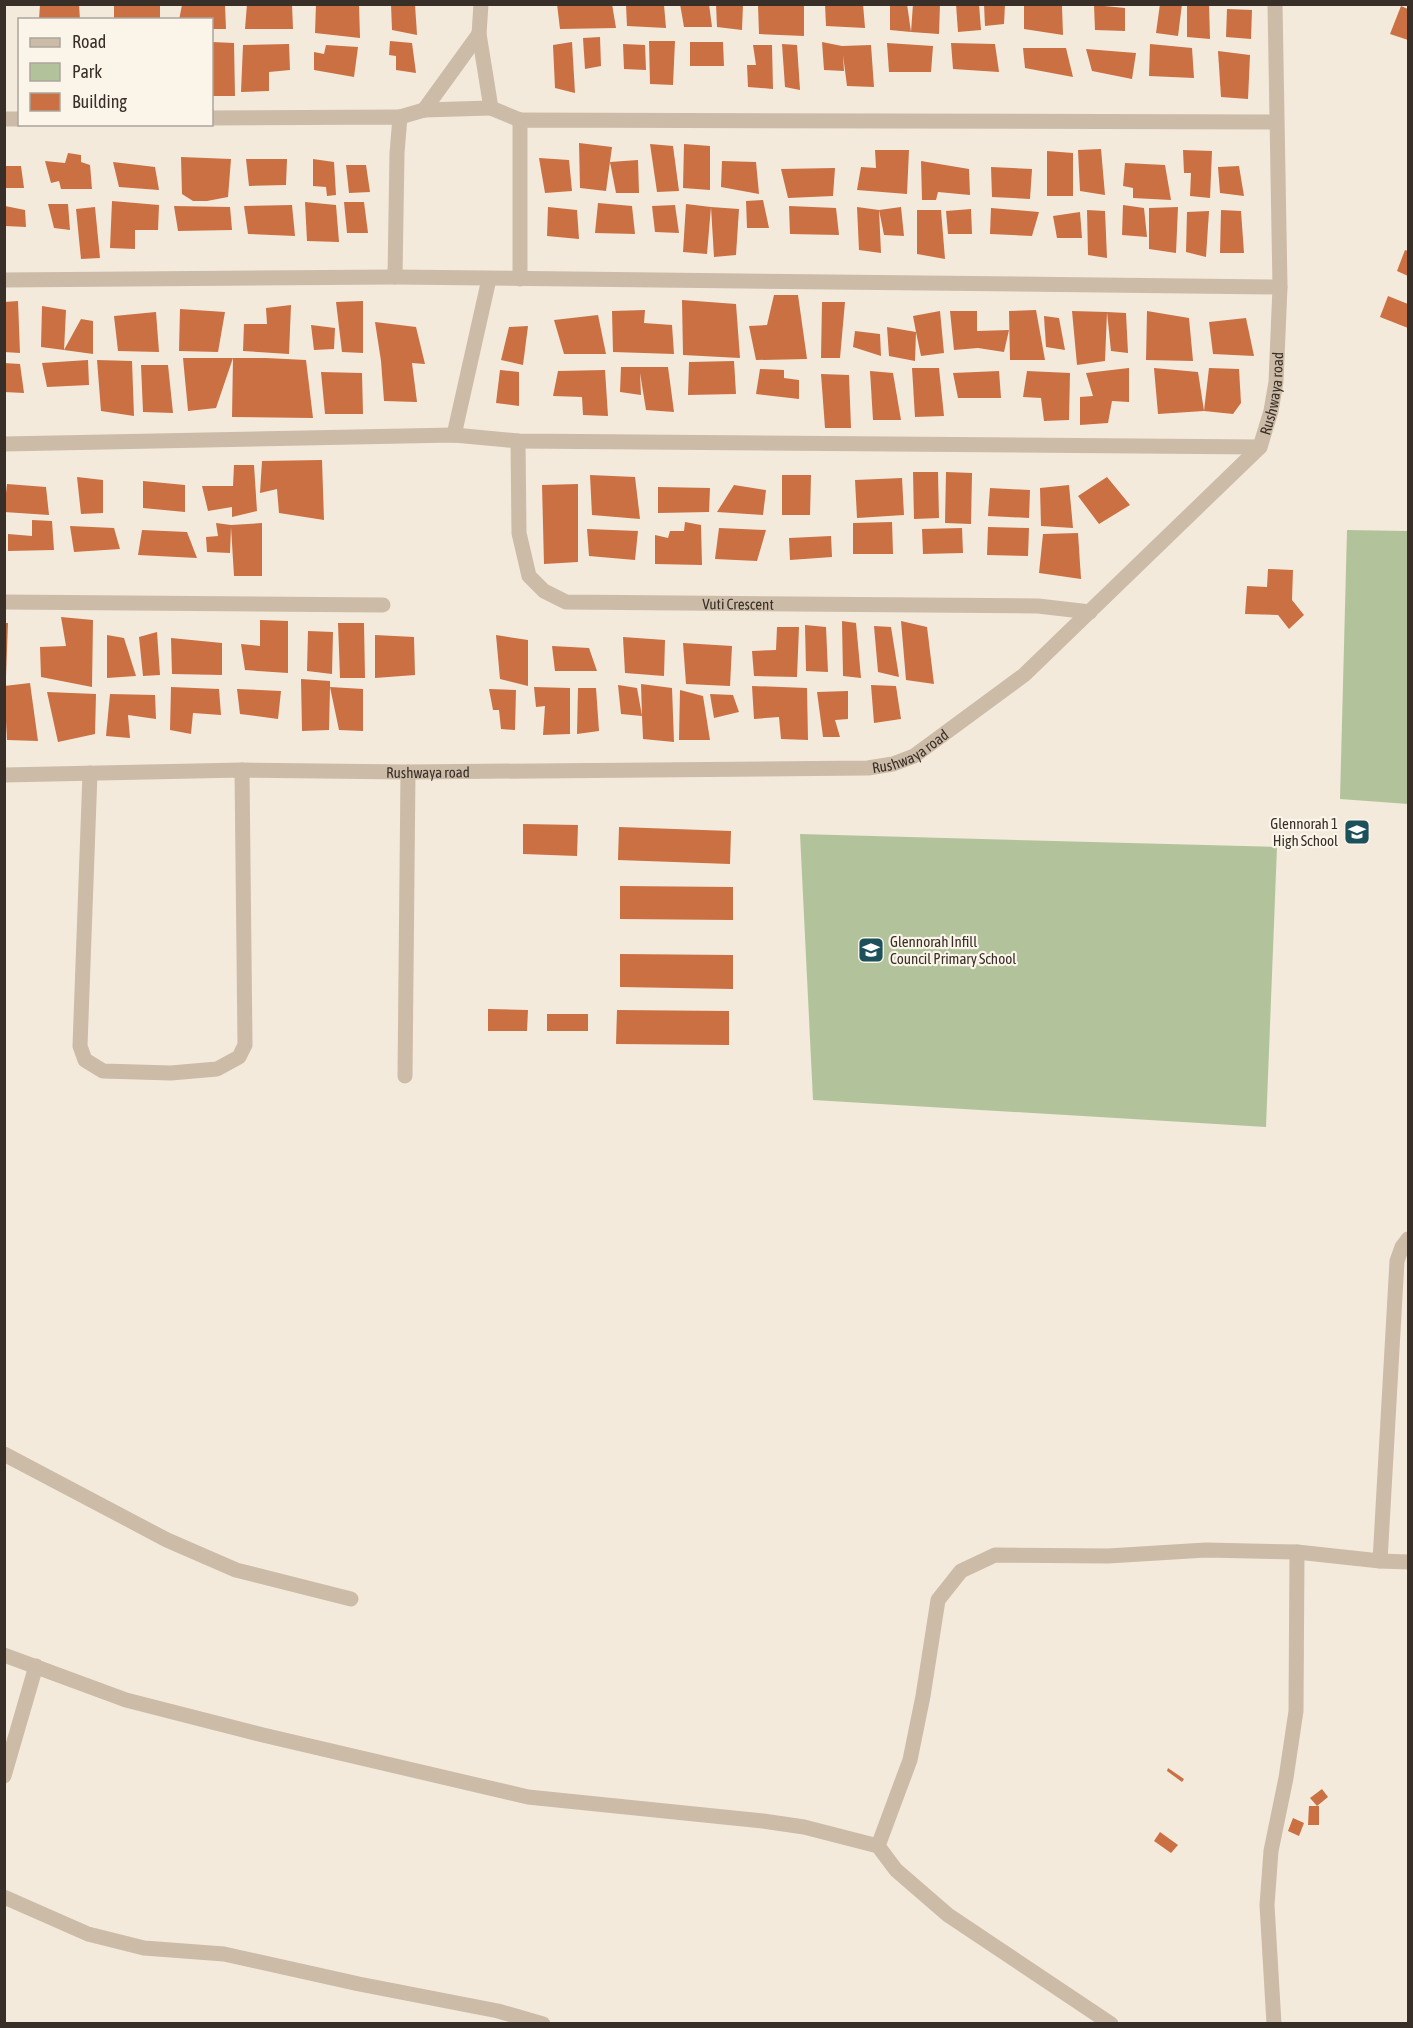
<svg xmlns="http://www.w3.org/2000/svg" width="1413" height="2028" font-family="'Asap Condensed',sans-serif">
	<style>
		.green { fill: #b2c39b }
		.building { fill: #cb7043 }
		.lines { fill: none; stroke-linecap: round; stroke-linejoin: round }
		.minor { stroke: #ccbba7; stroke-width: 15 }
		.labels { text-anchor: middle; dominant-baseline: central; stroke-width: 4.5; stroke-linejoin: round; paint-order: stroke }
		.street-label { font-size: 15px; fill: #382f28; stroke: #faf4e9 }
		.poi-label { font-size: 15px; fill: #382f28; stroke: #faf4e9; text-anchor: end }
	</style>
	<rect width="100%" height="100%" fill="#f3eadc"/>
	<g class="green">
		<path d="M1347,530L1408,531V804L1340,799Z"/>
		<path d="M800,834L1277,847L1266,1127L813,1100Z"/>
	</g>
	<g class="building">
		<path d="M40,4H79L80,20H39Z"/>
		<path d="M114,4H160V20L114,18Z"/>
		<path d="M247,4H292L293,29H245Z"/>
		<path d="M316,4L359,6L360,38L315,33Z"/>
		<path d="M391,4H415L417,35L392,30Z"/>
		<path d="M557,4H612L616,28L560,29Z"/>
		<path d="M680,4H709L712,27H684Z"/>
		<path d="M716,4H743L742,30L717,27Z"/>
		<path d="M825,4H863L865,28L826,26Z"/>
		<path d="M890,4H907L911,32L913,4H940L939,34L911,32L890,30Z"/>
		<path d="M956,4H979L981,30L958,32Z"/>
		<path d="M984,4H1005L1004,24L985,26Z"/>
		<path d="M1024,4L1062,6L1063,35L1024,29Z"/>
		<path d="M1160,4H1182L1178,36L1156,33Z"/>
		<path d="M1187,4H1209L1210,39L1187,37Z"/>
		<path d="M182,5H225L226,29H212V20H179Z"/>
		<path d="M626,5H664L666,28L627,26Z"/>
		<path d="M758,5H804V36L759,34Z"/>
		<path d="M1094,5L1125,8V31L1095,30Z"/>
		<path d="M1401,6L1408,9V40L1390,34Z"/>
		<path d="M1227,9L1252,10L1251,39L1226,37Z"/>
		<path d="M600,37L601,66L585,69L583,38Z"/>
		<path d="M390,41L412,43L416,73L396,70V56L389,55Z"/>
		<path d="M649,41H675L673,85L650,84Z"/>
		<path d="M212,42L234,43L235,96H212Z"/>
		<path d="M572,42L575,93L555,88L553,45Z"/>
		<path d="M690,42H723L724,66H690Z"/>
		<path d="M822,42L842,46L871,45L874,87L847,86L843,55L844,71L824,70Z"/>
		<path d="M887,43L933,46L931,72H889Z"/>
		<path d="M951,43L995,44L999,72L953,69Z"/>
		<path d="M289,44L290,70L269,72V91L241,92L243,45Z"/>
		<path d="M623,44L645,45L646,70L624,69Z"/>
		<path d="M782,44L797,45L800,90L785,87Z"/>
		<path d="M1150,44L1192,48L1194,78L1149,76Z"/>
		<path d="M326,45L358,47L354,77L314,70V52L324,54Z"/>
		<path d="M753,45H772L773,89L748,87L747,65H756Z"/>
		<path d="M1023,48H1066L1073,77L1025,68Z"/>
		<path d="M1086,49L1136,53L1132,79L1092,71Z"/>
		<path d="M1218,51L1250,55L1248,99L1221,97Z"/>
		<path d="M579,143L612,147L606,191L580,188Z"/>
		<path d="M650,144L673,146L679,191L657,192Z"/>
		<path d="M684,144L710,146V190L683,188Z"/>
		<path d="M1101,149L1105,195L1080,191L1078,150Z"/>
		<path d="M875,150H909L907,194L857,190L861,167L876,168Z"/>
		<path d="M1183,150L1212,151L1210,198L1190,196L1191,173H1184Z"/>
		<path d="M1047,151L1073,153V196H1047Z"/>
		<path d="M68,153L81,155V162L90,165L92,189H61L59,181L51,183L45,161L65,163Z"/>
		<path d="M181,157L231,159L228,197L207,201H193L182,194Z"/>
		<path d="M539,158L569,160L572,191L545,193Z"/>
		<path d="M246,159H287L286,185L249,186Z"/>
		<path d="M313,159L334,162L336,195L327,196L326,187L313,186Z"/>
		<path d="M638,160L639,193H616L610,162Z"/>
		<path d="M722,161L756,162L759,194L721,187Z"/>
		<path d="M921,161L969,169L970,195L938,192L936,200H922Z"/>
		<path d="M113,162L155,167L159,190L119,187Z"/>
		<path d="M1125,163L1165,165L1171,200L1133,198V188L1123,186Z"/>
		<path d="M346,165H366L370,192L349,193Z"/>
		<path d="M4,166H21L24,188H4Z"/>
		<path d="M1239,166L1244,196L1220,193L1218,167Z"/>
		<path d="M991,167L1032,169L1030,199L992,197Z"/>
		<path d="M835,168L833,196L788,198L781,169Z"/>
		<path d="M763,200L769,228H747L746,201Z"/>
		<path d="M112,201L159,205L158,230H135V249L110,248Z"/>
		<path d="M305,202L336,205L339,242L307,241Z"/>
		<path d="M344,202H364L368,233H347Z"/>
		<path d="M598,203L632,206L635,234L595,233Z"/>
		<path d="M48,204H68L70,230L54,228Z"/>
		<path d="M686,204L711,207L707,254L683,252Z"/>
		<path d="M292,205L295,236L248,234L244,206Z"/>
		<path d="M675,205L679,233L655,232L652,206Z"/>
		<path d="M1123,205L1144,208L1147,237L1122,235Z"/>
		<path d="M5,206L25,210L26,227L5,226Z"/>
		<path d="M174,206L230,207L232,230L178,231Z"/>
		<path d="M789,206L836,208L839,235L790,234Z"/>
		<path d="M95,207L100,258L81,259L76,209Z"/>
		<path d="M548,207L577,210L579,239L547,236Z"/>
		<path d="M711,207L739,209L736,255L714,257Z"/>
		<path d="M857,207L879,210L881,253L859,250Z"/>
		<path d="M901,207L904,236L884,235L879,210Z"/>
		<path d="M1178,207L1176,253L1149,249V208Z"/>
		<path d="M991,208L1039,212L1032,236L990,234Z"/>
		<path d="M971,209L972,234H948L946,211Z"/>
		<path d="M917,210H941L945,259L917,254Z"/>
		<path d="M1087,210L1105,211L1107,258L1088,255Z"/>
		<path d="M1221,210L1241,211L1244,253H1220Z"/>
		<path d="M1209,211L1206,257L1186,252L1187,212Z"/>
		<path d="M1080,212L1082,238H1057L1053,216Z"/>
		<path d="M1405,250L1408,251V276L1397,271Z"/>
		<path d="M774,295H798L807,359L756,360L749,326L767,325Z"/>
		<path d="M1388,296L1408,304V328L1380,317Z"/>
		<path d="M682,300L736,304L740,358L683,355Z"/>
		<path d="M18,301L20,353L4,352V302Z"/>
		<path d="M363,301V353L342,352L336,302Z"/>
		<path d="M822,302H845L840,358H821Z"/>
		<path d="M291,305L289,354L243,351L244,324H267L266,308Z"/>
		<path d="M42,306L66,310L64,350L81,319L93,321V354L64,350L41,347Z"/>
		<path d="M180,309L225,312L218,352L179,351Z"/>
		<path d="M645,310L644,323L672,325L674,354L613,352L612,311Z"/>
		<path d="M1036,310L1045,360H1010L1009,311Z"/>
		<path d="M940,311L944,353L921,356L916,332L915,361L889,356L887,327L916,332L913,316Z"/>
		<path d="M950,311H977V331L1009,330L1004,352L978,348L954,350Z"/>
		<path d="M1072,311L1107,312L1126,313L1128,353L1111,351L1107,312L1105,361L1077,365Z"/>
		<path d="M1147,311L1189,318L1193,361L1146,360Z"/>
		<path d="M156,312L159,352L118,351L114,316Z"/>
		<path d="M598,315L606,354H564L554,320Z"/>
		<path d="M1044,316L1059,318L1065,350L1046,347Z"/>
		<path d="M1246,318L1254,356L1213,354L1209,322Z"/>
		<path d="M375,322L416,327L425,364L412,363L417,402L384,401L381,361Z"/>
		<path d="M311,325L335,328L334,349L314,350Z"/>
		<path d="M528,326L523,365L501,360L509,327Z"/>
		<path d="M855,331L880,334L881,356L853,347Z"/>
		<path d="M183,358H266L306,360L313,418L232,417L233,358L216,408L188,411Z"/>
		<path d="M88,360L89,385L47,387L42,363Z"/>
		<path d="M97,360L132,361L134,416L101,411Z"/>
		<path d="M734,361L736,394L688,395L689,362Z"/>
		<path d="M4,363L20,364L24,393L4,392Z"/>
		<path d="M141,365H168L173,413L143,412Z"/>
		<path d="M621,367H668L674,412L646,410L640,373L641,395L620,392Z"/>
		<path d="M912,368H939L944,416L915,417Z"/>
		<path d="M1129,368V402L1112,401L1108,423L1080,425V397L1093,396L1086,373Z"/>
		<path d="M1154,368L1198,372L1204,411L1158,414Z"/>
		<path d="M1209,368L1239,369L1241,403L1233,414L1204,411Z"/>
		<path d="M760,369L784,370V378L799,380V399L756,394Z"/>
		<path d="M500,370L519,372V406L496,403Z"/>
		<path d="M605,370L608,416L583,415L582,397L553,396L558,371Z"/>
		<path d="M870,371L893,373L901,420H873Z"/>
		<path d="M999,371L1001,398H958L953,373Z"/>
		<path d="M1027,371L1070,373L1069,420L1044,421L1041,398L1023,397Z"/>
		<path d="M321,372L362,373L363,414H325Z"/>
		<path d="M821,374L849,375L851,428H825Z"/>
		<path d="M322,460L324,520L279,513L277,489L260,493L262,461Z"/>
		<path d="M234,465H254L257,511L232,517V507L208,511L202,486H233Z"/>
		<path d="M913,472H938L939,518L914,519Z"/>
		<path d="M946,472L972,473L971,524L945,523Z"/>
		<path d="M590,475L635,477L640,519L592,515Z"/>
		<path d="M782,475H811L810,515H782Z"/>
		<path d="M77,477L103,480V513L81,514Z"/>
		<path d="M1107,477L1130,505L1099,524L1078,496Z"/>
		<path d="M902,478L904,515L857,518L855,480Z"/>
		<path d="M143,481L185,485V512L143,508Z"/>
		<path d="M7,484L46,487L49,515L4,512Z"/>
		<path d="M578,484V562L544,564L542,485Z"/>
		<path d="M734,485L766,490L763,515L717,512Z"/>
		<path d="M1069,485L1073,528L1041,526L1040,488Z"/>
		<path d="M658,487L710,488L709,512L658,513Z"/>
		<path d="M990,488L1030,490L1029,518L988,516Z"/>
		<path d="M32,520L52,521L54,550L8,551V534L32,536Z"/>
		<path d="M685,522L701,525L702,565L655,564V535L668,538L670,531H684Z"/>
		<path d="M892,522L893,554H853V523Z"/>
		<path d="M216,523L231,525L262,523V576H234L231,527L230,553L207,552L206,537L218,536Z"/>
		<path d="M70,526L114,528L120,549L74,552Z"/>
		<path d="M988,527L1029,528L1028,556L987,555Z"/>
		<path d="M719,528L766,530L757,561L715,559Z"/>
		<path d="M962,528L963,553L923,554L922,529Z"/>
		<path d="M587,529L638,531L635,560L589,556Z"/>
		<path d="M142,530L187,532L197,558L138,555Z"/>
		<path d="M1078,533L1081,579L1039,573L1043,534Z"/>
		<path d="M831,536L832,557L790,560L789,538Z"/>
		<path d="M1268,569L1293,570L1292,600L1304,615L1289,629L1278,615L1245,614L1247,586L1267,587Z"/>
		<path d="M61,617L93,620L92,687L41,677L40,647L66,646Z"/>
		<path d="M260,620L288,621V673L245,670L241,644L260,646Z"/>
		<path d="M842,621L856,623L861,678L843,676Z"/>
		<path d="M901,621L927,627L934,684L906,680Z"/>
		<path d="M4,623H8L6,676H4Z"/>
		<path d="M338,623H364L365,678H340Z"/>
		<path d="M805,625L826,627L828,672L806,671Z"/>
		<path d="M874,626L891,627L899,677L878,672Z"/>
		<path d="M777,627H799L797,677L754,676L752,651L776,650Z"/>
		<path d="M308,631L333,632L332,674L307,671Z"/>
		<path d="M157,632L160,675L143,676L139,637Z"/>
		<path d="M107,635L124,638L136,676L107,678Z"/>
		<path d="M375,635L414,637L415,675L375,678Z"/>
		<path d="M496,635L528,640V686L500,679Z"/>
		<path d="M623,637L665,640L664,676L625,673Z"/>
		<path d="M171,638L222,643V675L172,674Z"/>
		<path d="M683,643L732,646L730,686L686,684Z"/>
		<path d="M552,646L589,648L597,671H555Z"/>
		<path d="M301,679L330,681V687L363,689V731L339,730L330,687L329,730L302,731Z"/>
		<path d="M30,683L38,741L7,740L4,686Z"/>
		<path d="M641,684L672,688L674,742L643,739L642,716L621,714L618,685L637,688L642,716Z"/>
		<path d="M871,685L896,686L901,719L874,723Z"/>
		<path d="M752,686L807,688L808,740L781,739L779,717L754,719Z"/>
		<path d="M171,687L219,689L221,715L193,713L191,734L170,730Z"/>
		<path d="M534,687L570,688V734L543,735L545,706L536,707Z"/>
		<path d="M578,688H596L599,731L577,734Z"/>
		<path d="M237,689L281,691L278,719L240,714Z"/>
		<path d="M489,689L516,690L515,730L501,729L499,710H493Z"/>
		<path d="M680,690L703,696L710,740H679Z"/>
		<path d="M848,691V719L835,720L840,737H823L817,692Z"/>
		<path d="M47,692L96,694L95,734L58,742Z"/>
		<path d="M110,694L155,695L156,719L128,715L130,738L106,736Z"/>
		<path d="M710,694L733,695L739,712L714,718Z"/>
		<path d="M523,824L578,825L577,856L523,854Z"/>
		<path d="M619,827L731,831L730,864L618,860Z"/>
		<path d="M620,886L733,887V920L620,919Z"/>
		<path d="M620,954L733,955V989L620,987Z"/>
		<path d="M488,1009L528,1010L527,1031H488Z"/>
		<path d="M617,1010L729,1011V1045L616,1044Z"/>
		<rect x="547" y="1014" width="41" height="17"/>
		<path d="M1168,1768L1184,1779L1182,1782L1167,1771Z"/>
		<path d="M1322,1789L1328,1797L1317,1806L1310,1798Z"/>
		<path d="M1309,1806H1319V1825H1308Z"/>
		<path d="M1293,1818L1304,1823L1299,1836L1288,1831Z"/>
		<path d="M1160,1832L1178,1845L1171,1853L1154,1841Z"/>
	</g>
	<g class="lines">
		<g class="minor">
			<path d="M481,4L479,34L491,108L520,120"/>
			<path d="M424,110L479,34"/>
			<path d="M400,117L424,110L491,108"/>
			<path d="M212,118L400,117L397,153L395,277"/>
			<path d="M4,119H20"/>
			<path d="M520,279V120L1276,122"/>
			<path d="M4,280L395,277L1280,287"/>
			<path d="M454,435L489,279"/>
			<path id="s1" d="M518,441L519,533L529,576L544,591L566,602L1038,606L1090,612"/>
			<path d="M4,444L454,435L518,441L1260,447"/>
			<path d="M4,602L383,605"/>
			<path d="M90,773L80,1046L85,1060L103,1071L171,1073L217,1069L239,1057L245,1045L242,770"/>
			<path id="s2" d="M4,775L242,770L408,772L868,768L893,764L914,756L1024,675L1260,447L1271,411L1276,382L1280,287L1275,4"/>
			<path d="M405,1076L408,772"/>
			<path d="M4,1454L167,1540L236,1570L351,1599"/>
			<path d="M1380,1561L1397,1261L1402,1247L1408,1239"/>
			<path d="M4,1655L126,1700L263,1735L528,1797L763,1821L804,1827L878,1846L896,1870L948,1915L1111,2024"/>
			<path d="M4,1776L36,1666"/>
			<path d="M878,1846L910,1760L923,1696L938,1600L961,1571L995,1555L1108,1556L1206,1550L1297,1552L1380,1561L1408,1562"/>
			<path d="M4,1897L88,1934L144,1948L224,1954L359,1984L498,2011L543,2024"/>
			<path d="M1274,2024L1267,1905L1271,1851L1286,1778L1296,1711L1297,1552"/>
		</g>
	</g>
	<defs>
		<symbol id="school-square" viewBox="-11 -11 22 22"><rect x="-9" y="-9" width="18" height="18" rx="4" fill="#1c515b" stroke="#faf4e9"/><path d="M0-5L7-2L0 1L-7-2ZM-4 1L0 2.5L4 1V4Q0 6-4 4Z" fill="#fff"/></symbol>
	</defs>
	<g fill-rule="evenodd">
		<use href="#school-square" x="1342" y="817" width="30" height="30"/>
		<use href="#school-square" x="856" y="935" width="30" height="30"/>
	</g>
	<g class="labels">
		<g class="street-label">
			<text stroke="none"><textPath href="#s2" startOffset="1432">Rushwaya road</textPath></text>
			<text stroke="none"><textPath href="#s1" startOffset="354">Vuti Crescent</textPath></text>
			<text stroke="none"><textPath href="#s2" startOffset="910">Rushwaya road</textPath></text>
			<text stroke="none"><textPath href="#s2" startOffset="424">Rushwaya road</textPath></text>
		</g>
		<g class="poi-label">
			<text x="1338" y="823">Glennorah 1<tspan x="1338" dy="17">High School</tspan></text>
			<text x="890" y="941" text-anchor="start">Glennorah Infill<tspan x="890" dy="17">Council Primary School</tspan></text>
		</g>
	</g>
	<rect width="1413" height="2028" fill="none" stroke="#382f28" stroke-width="12"/>
	<rect x="18" y="18" width="195" height="108" fill="#faf4e9" stroke="#aca59c" stroke-width="1.5"/>
	<rect x="30" y="38" width="30" height="9" fill="#ccbba7" stroke="#aca59c" stroke-width="1.5"/>
	<text x="72" y="48" font-size="18" fill="#382f28">Road</text>
	<rect x="30" y="63" width="30" height="18" fill="#b2c39b" stroke="#aca59c" stroke-width="1.5"/>
	<text x="72" y="78" font-size="18" fill="#382f28">Park</text>
	<rect x="30" y="93" width="30" height="18" fill="#cb7043" stroke="#aca59c" stroke-width="1.5"/>
	<text x="72" y="108" font-size="18" fill="#382f28">Building</text>
</svg>
